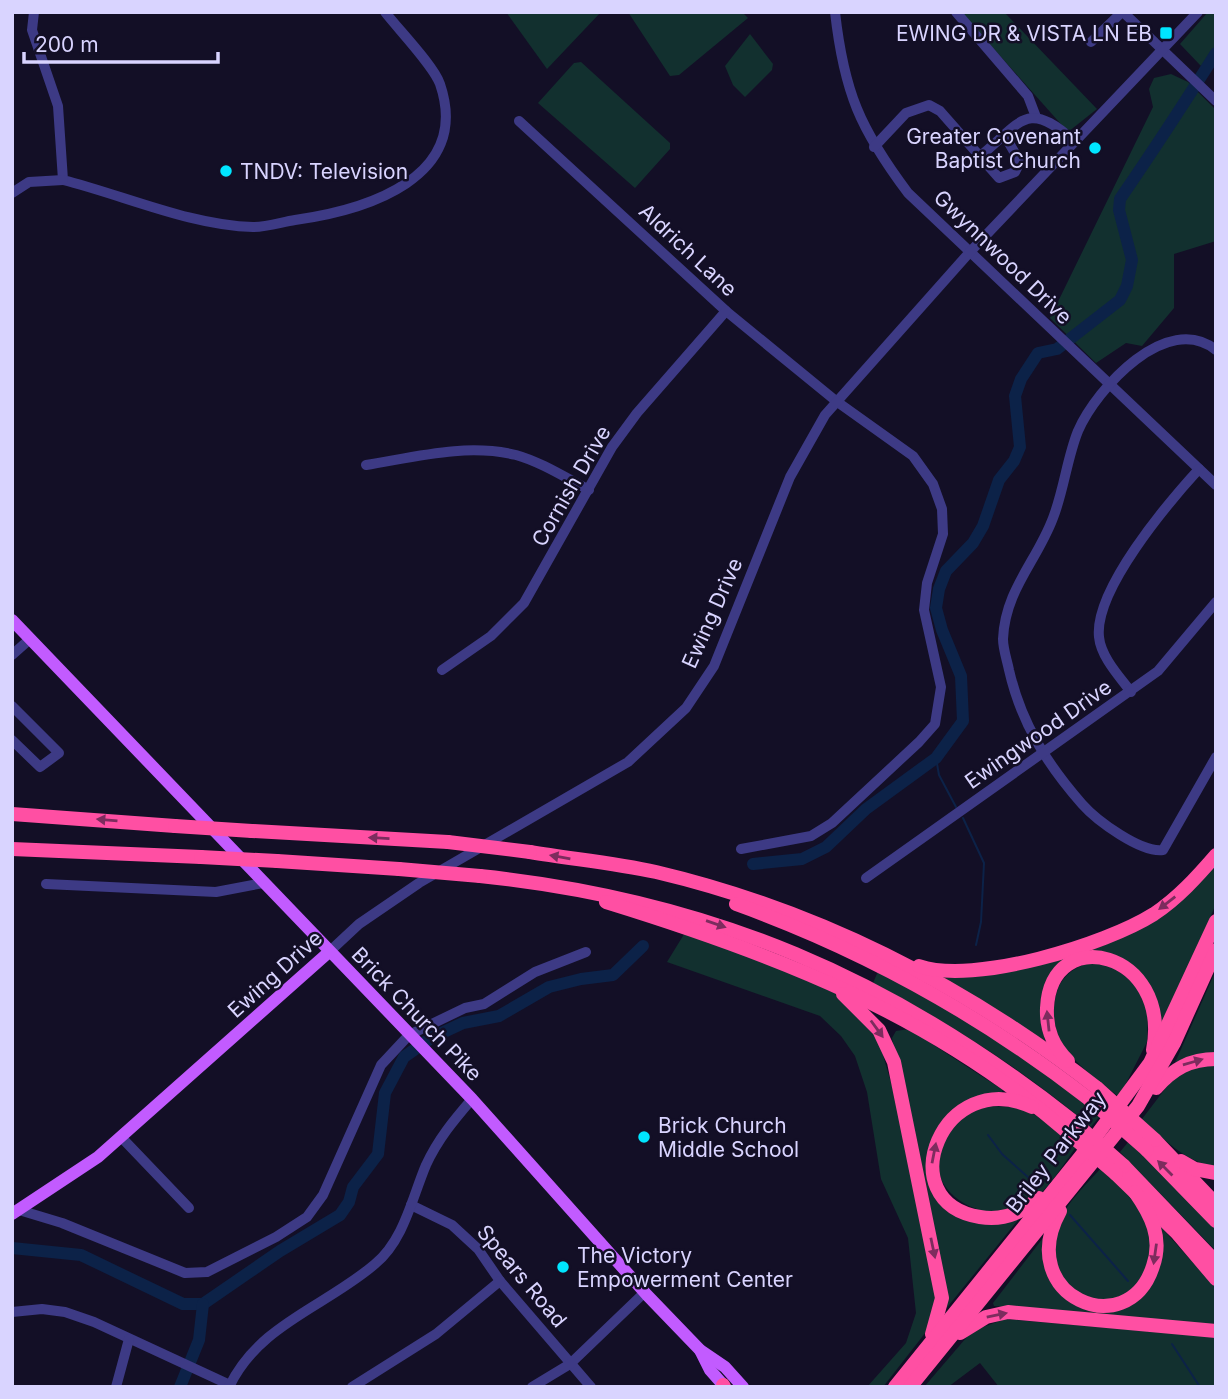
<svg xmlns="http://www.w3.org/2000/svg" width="1228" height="1399" font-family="Inter,sans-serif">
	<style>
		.green { fill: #12302f }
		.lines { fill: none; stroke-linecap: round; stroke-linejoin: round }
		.stream { stroke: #0c2248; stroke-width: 2 }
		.river { stroke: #0c2248; stroke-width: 12 }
		.minor { stroke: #3d3a85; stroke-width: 10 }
		.major { stroke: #c25bff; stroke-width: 12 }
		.highway { stroke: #ff4fa3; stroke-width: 14 }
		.highway-bridge { stroke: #ff4fa3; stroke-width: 14 }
		.oneway { fill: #7d2c5e }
		.poi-dot { fill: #00e5ff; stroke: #130f26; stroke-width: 2.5 }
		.labels { text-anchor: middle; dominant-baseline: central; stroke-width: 5; stroke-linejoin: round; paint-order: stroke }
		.poi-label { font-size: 21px; fill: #d9d4ff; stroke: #130f26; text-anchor: start }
		.street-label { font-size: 21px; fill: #d9d4ff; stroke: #130f26 }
	</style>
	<rect width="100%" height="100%" fill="#130f26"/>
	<g class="green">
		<path d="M506,12H601L547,69Z"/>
		<path d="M628,12H742L748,18L679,75L670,76Z"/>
		<path d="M961,12H1004L1097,109L1068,132Z"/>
		<path d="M1208,12H1216V46L1201,66L1180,44Z"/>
		<path d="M750,34L773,64L772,70L745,97L733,85L725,66Z"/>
		<path d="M581,62L670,143V149L635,188L538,103L574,63Z"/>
		<path d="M1171,74L1188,82L1216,110V241L1174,254V308L1142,346L1126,343L1096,363L1050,318L1153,107L1149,89L1154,78Z"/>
		<path d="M1216,860V904L1164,1022L1159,1027L1119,958L1060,967L1044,1042L940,977L976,976L1128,934Z"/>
		<path d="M686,931L725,943L845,998L878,1038L902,1120L937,1277L933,1323L883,1387H867L906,1343L916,1313L908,1238L881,1179L867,1092L855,1056L841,1036L820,1016L667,962Z"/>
		<path d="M1089,963L1112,966L1135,984L1148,1009L1147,1042L1119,1097C1084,1068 1044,1046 1056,995C1060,978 1072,968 1089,963Z"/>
		<path d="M879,969L1022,1055L1100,1116L1091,1127C1024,1070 951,1024 873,983Z"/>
		<path d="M1216,970V1055L1174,1065Z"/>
		<path d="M909,1029L1003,1090L1001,1094L990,1095L930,1146L944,1203L1018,1220L945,1310L892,1038L896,1031Z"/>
		<path d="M1216,1063V1167C1184,1161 1165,1140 1142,1119L1178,1072Z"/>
		<path d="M984,1106L1019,1107L1037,1116L1076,1147C1062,1166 1044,1198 1021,1207C968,1229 908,1173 952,1125C959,1117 974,1111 984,1106Z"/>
		<path d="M1129,1141L1216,1228V1251L1120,1152Z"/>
		<path d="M1100,1169C1119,1186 1143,1204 1150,1230C1152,1237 1150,1245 1150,1252C1145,1326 1035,1310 1058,1225C1064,1205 1087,1184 1100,1169Z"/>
		<path d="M1161,1227L1216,1288V1328L994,1306L993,1303L1046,1234L1044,1243L1073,1303L1134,1301Z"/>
		<path d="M1005,1319L1216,1337V1387H999L980,1363L948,1387H924L972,1331Z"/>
	</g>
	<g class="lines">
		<g class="stream">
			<path d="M936,758L939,775L956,807"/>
			<path d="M963,818L984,863L981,922L976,945"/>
			<path d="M988,1135L1002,1154L1039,1187"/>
			<path d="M1070,1215L1128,1281"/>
			<path d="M1172,1344L1200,1387"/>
		</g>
		<g class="river">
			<path d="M753,864L802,859L826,847L866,809L936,758L963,721L961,676L942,630L936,608L939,589L946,571L973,543L983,526L999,480L1014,461L1020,447L1015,396L1021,379L1038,353L1057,349L1120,300L1127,286L1132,260L1119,210L1120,199C1153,151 1185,102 1216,53"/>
			<path d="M12,1248L81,1255L183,1304H203L280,1251L340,1215L349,1202L353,1187L378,1154L385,1093L404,1057L431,1038L463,1023L499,1016L549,987L581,979L613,975L643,946"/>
			<path d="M180,1387L199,1340L203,1304"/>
		</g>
		<g class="minor">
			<path d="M34,12L32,30L58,106L63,180C123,195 192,226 253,227C267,227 282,222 295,220C366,210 472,178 440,84C434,66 398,29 385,12"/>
			<path d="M835,12C844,92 860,129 908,193L1216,485"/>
			<path d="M956,12L1028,96L1036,117"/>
			<path d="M1123,12L1216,101"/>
			<path d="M1091,42L1122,12"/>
			<path d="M519,121L726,311L836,401L913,456L933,484L942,509L943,534L927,583L924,610L941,687L935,724L919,742L832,823L811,836L741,849"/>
			<path d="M874,147L906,113L929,105L940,111L999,178L1015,172L1020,162L1005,136"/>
			<path d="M979,157C1021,123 1026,98 1074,141"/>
			<path d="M12,193L29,182L63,180"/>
			<path d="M1216,350C1167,311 1097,388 1078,431C1067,458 1064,490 1053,518C1037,561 1005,590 1003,639C1003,649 1007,660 1009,670C1021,723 1047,764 1082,804C1097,821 1141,853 1163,850L1216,757"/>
			<path d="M366,465C415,457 466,443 516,455C541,462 566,478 589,490"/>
			<path d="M12,655L30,639"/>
			<path d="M442,670L491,636L524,603L612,447L637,413L726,311"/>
			<path d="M1131,692C1119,676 1101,657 1099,637C1094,590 1168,503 1199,469"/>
			<path d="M12,706L59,753L40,767L12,740"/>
			<path d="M866,878L1158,671L1216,602"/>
			<path d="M46,884L216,892L263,883"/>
			<path d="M329,952L359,924L419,883L628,762L686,708L714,666L790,477L825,415L969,253L1198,12"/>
			<path d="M122,1138L189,1208"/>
			<path d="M411,1205L452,1225L478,1249L500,1281L591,1387"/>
			<path d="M19,1210L62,1223L185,1273L207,1272L276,1237L307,1217L323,1195L381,1065L409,1035L465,1008L484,1004L535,972L586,952"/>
			<path d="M12,1312L42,1309L65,1312L94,1322L230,1385"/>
			<path d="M116,1387L129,1339"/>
			<path d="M229,1387C259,1324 325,1307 375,1264C404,1240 412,1198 426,1165C438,1139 454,1120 472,1099"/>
			<path d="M352,1387L436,1334L500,1281"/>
			<path d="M532,1387L570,1364L645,1292"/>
		</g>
		<g class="major">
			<path d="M12,620L472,1099L647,1295L700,1350L725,1367L743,1387"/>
			<path d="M12,1214L98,1157L329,952"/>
			<path d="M700,1350L710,1370L725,1387"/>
		</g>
		<g class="highway">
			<path d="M12,814L175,826"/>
			<path d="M252,831L448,842"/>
			<path d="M12,849L201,857"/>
			<path d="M530,852C572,859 615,863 656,872C817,910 966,986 1097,1088"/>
			<path d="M277,861L399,869"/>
			<path d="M480,876C711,900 892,978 1074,1122"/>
			<path d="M606,902C775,954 931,1014 1066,1131"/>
			<path d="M736,904C864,950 981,1015 1089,1099"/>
			<path d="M919,966C974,985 1105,945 1154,914C1178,898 1197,877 1216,855"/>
			<path d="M843,994L879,1030L894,1062L942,1298L932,1334"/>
			<path d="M1068,1061C1053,1046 1046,1030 1047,1008C1051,922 1172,951 1153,1050"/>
			<path d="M1156,1088C1173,1069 1190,1059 1216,1059"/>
			<path d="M1032,1107C943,1065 888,1202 980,1217C1003,1221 1022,1213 1039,1198"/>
			<path d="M1155,1140L1216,1204"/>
			<path d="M1147,1150L1216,1221"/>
			<path d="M1181,1161L1195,1169L1216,1173"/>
			<path d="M1124,1166L1216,1262"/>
			<path d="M1116,1174L1177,1233L1216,1279"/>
			<path d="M1060,1211C1013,1296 1128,1345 1153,1266C1163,1238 1151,1215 1135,1192"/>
			<path d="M960,1333L986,1317L1008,1312L1216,1331"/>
			<path d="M723,1385L724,1387"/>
			<path d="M895,1387L1082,1155L1150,1063L1216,921"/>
			<path d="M910,1387L1138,1106L1174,1043L1216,950"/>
		</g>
		<g class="highway-bridge">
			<path d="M175,826L252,831"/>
			<path d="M448,842L530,852"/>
			<path d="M201,857L277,861"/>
			<path d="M399,869L480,876"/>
			<path d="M1097,1088L1155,1140"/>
			<path d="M1089,1099L1147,1150"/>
			<path d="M1074,1122L1124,1166"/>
			<path d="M1066,1131L1116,1174"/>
		</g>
	</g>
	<defs><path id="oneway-solid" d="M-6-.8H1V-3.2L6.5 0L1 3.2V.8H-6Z" transform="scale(1.75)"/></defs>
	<g class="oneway">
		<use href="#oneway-solid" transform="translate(107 820) rotate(-175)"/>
		<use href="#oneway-solid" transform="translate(379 838) rotate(-177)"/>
		<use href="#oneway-solid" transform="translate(560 857) rotate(-170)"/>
		<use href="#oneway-solid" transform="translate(1167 903) rotate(142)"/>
		<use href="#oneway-solid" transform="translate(716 924) rotate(19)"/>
		<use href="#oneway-solid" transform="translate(1048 1021) rotate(-96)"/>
		<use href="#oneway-solid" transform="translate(877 1029) rotate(54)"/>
		<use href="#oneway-solid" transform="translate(1193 1062) rotate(-16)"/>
		<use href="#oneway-solid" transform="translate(934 1153) rotate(-79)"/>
		<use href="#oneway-solid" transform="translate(1165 1168) rotate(-135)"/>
		<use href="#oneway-solid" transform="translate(933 1248) rotate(78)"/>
		<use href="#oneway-solid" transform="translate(1155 1254) rotate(98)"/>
		<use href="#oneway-solid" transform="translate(997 1315) rotate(-12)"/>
	</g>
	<g class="poi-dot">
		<rect x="1159" y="26" width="14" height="14" rx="3.5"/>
		<circle cx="1095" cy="148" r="7"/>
		<circle cx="226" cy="171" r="7"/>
		<circle cx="644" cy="1137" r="7"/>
		<circle cx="563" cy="1267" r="7"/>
	</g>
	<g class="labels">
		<g class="poi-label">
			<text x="1152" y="33" text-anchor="end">EWING DR &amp; VISTA LN EB</text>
			<text x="1081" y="136" text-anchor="end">Greater Covenant<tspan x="1081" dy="24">Baptist Church</tspan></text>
			<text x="240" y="171">TNDV: Television</text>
			<text x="658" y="1125">Brick Church<tspan x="658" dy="24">Middle School</tspan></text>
			<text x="577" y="1255">The Victory<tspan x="577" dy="24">Empowerment Center</tspan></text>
		</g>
		<g class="street-label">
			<text transform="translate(688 250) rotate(43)">Aldrich Lane</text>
			<text transform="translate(1003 257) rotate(44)">Gwynnwood Drive</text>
			<text transform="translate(571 486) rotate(-60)">Cornish Drive</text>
			<text transform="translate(712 613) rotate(-66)">Ewing Drive</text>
			<text transform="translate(1038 734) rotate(-35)">Ewingwood Drive</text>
			<text transform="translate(275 974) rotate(-42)">Ewing Drive</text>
			<text transform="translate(417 1014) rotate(46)">Brick Church Pike</text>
			<text transform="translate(1056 1152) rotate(-52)">Briley Parkway</text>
			<text transform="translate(522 1276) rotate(50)">Spears Road</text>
		</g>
	</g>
	<rect width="1228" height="1399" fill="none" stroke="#d9d4ff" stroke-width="28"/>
	<path d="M24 52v10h194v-10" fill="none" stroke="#d9d4ff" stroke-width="3.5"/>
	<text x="35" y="52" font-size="21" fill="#d9d4ff" stroke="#130f26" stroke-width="5" paint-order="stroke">200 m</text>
</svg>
